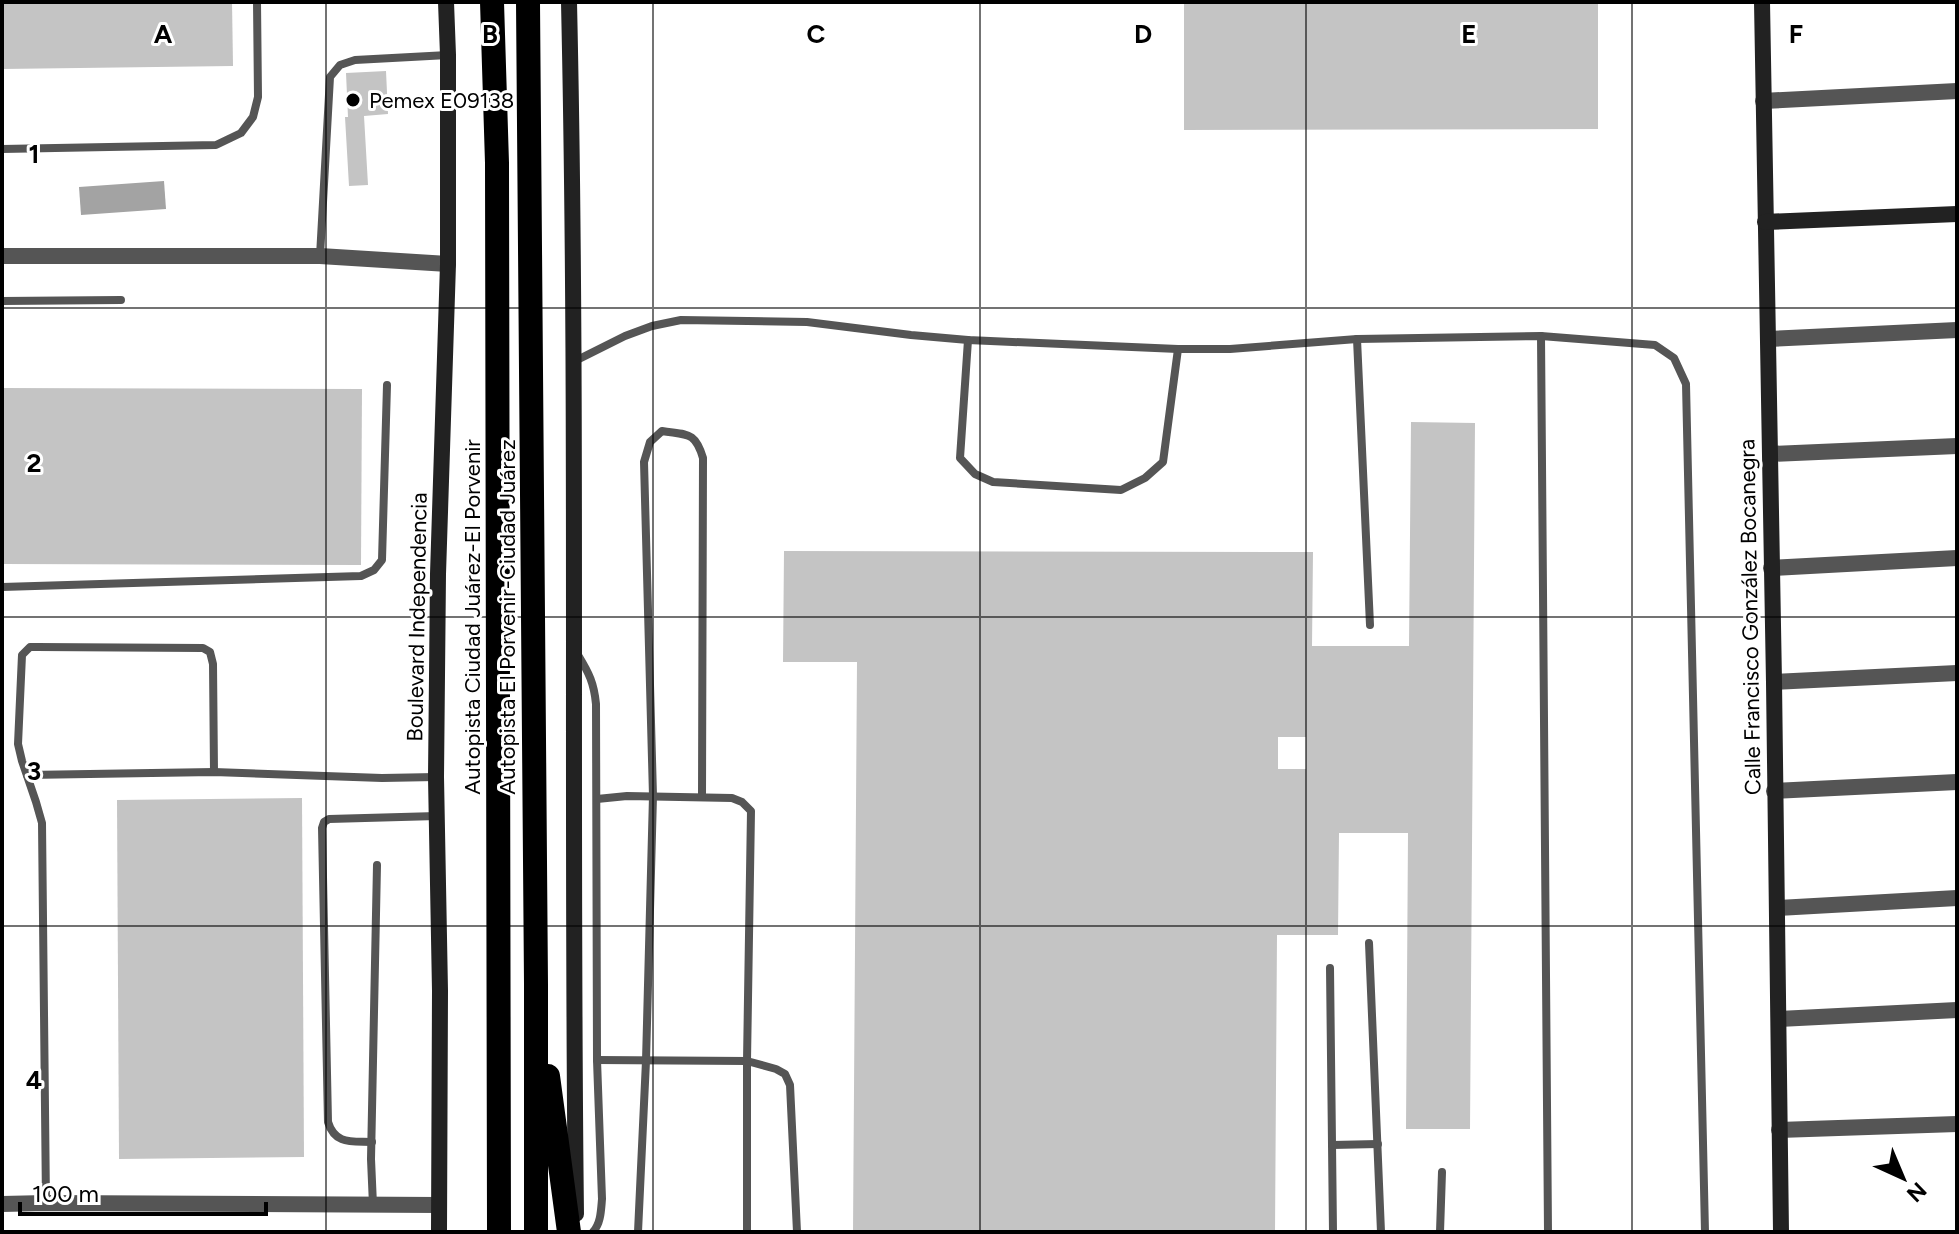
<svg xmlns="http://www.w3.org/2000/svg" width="1959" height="1234" font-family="Figtree,sans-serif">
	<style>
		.water { fill: #a3a3a3 }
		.building { fill: #c4c4c4; fill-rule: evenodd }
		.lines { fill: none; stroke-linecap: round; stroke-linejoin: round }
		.lane { stroke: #555; stroke-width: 8 }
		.street { stroke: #555; stroke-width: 16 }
		.secondary { stroke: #222; stroke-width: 16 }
		.highway { stroke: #000; stroke-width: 24 }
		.grid { fill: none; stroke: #000; stroke-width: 2; stroke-opacity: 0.55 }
		.poi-dot { fill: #000; stroke: #fff; stroke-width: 3 }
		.labels { text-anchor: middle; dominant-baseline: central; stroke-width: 6; stroke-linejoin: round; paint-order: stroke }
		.poi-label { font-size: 22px; fill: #000; stroke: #fff; text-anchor: start }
		.street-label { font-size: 22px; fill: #000; stroke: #fff }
		.grid-label { font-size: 26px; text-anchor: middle; font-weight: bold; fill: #000; stroke: #fff; stroke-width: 6; stroke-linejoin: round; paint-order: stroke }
	</style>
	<rect width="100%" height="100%" fill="#fff"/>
	<path class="water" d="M164,181L166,209L81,215L79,187Z"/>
	<g class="building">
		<path d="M2,2H232L233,66L2,69Z"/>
		<path d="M1184,2H1598V129L1184,130Z"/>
		<path d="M386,71L388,114L364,116L368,185L349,186L345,117H348L346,73Z"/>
		<path d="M2,388L362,389L361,565L2,564Z"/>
		<path d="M1411,422L1475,423L1470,1129H1406L1408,833H1339L1338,935H1277L1275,1232H853L857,662H783L784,551L1313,552L1312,646H1409ZM1278,737H1306V769H1278Z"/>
		<path d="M302,798L304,1157L119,1159L117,800Z"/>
	</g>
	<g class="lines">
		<g class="lane">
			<path d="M2,149L216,145L241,133L253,117L258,97L257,2"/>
			<path d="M320,256L330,77L340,65L355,60L448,55"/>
			<path d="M2,301L121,300"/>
			<path d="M1541,336L1548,1232"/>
			<path d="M1357,339L1370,625"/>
			<path d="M968,340L960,458L975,474L993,482L1121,490L1145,478L1163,462L1178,349"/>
			<path d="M575,361L625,336L652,326L681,320L807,322L911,335L968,340L1178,349H1230L1357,339L1541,336L1655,345L1674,358L1686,384L1705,1232"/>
			<path d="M2,587L361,576L374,570L382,560L387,385"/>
			<path d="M578,655C589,673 594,683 596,704L597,1060L602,1199C601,1210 601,1223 593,1232"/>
			<path d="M27,775L214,772L382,778L436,777"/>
			<path d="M597,799L627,796L732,798L742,802L751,811L747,1061V1232"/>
			<path d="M1369,943L1381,1232"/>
			<path d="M1330,968L1333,1232"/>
			<path d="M597,1060L747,1061L776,1069L785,1074L790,1085L797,1232"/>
			<path d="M372,1142C352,1141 335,1145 328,1122L322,828L324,822L329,819L437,816"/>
			<path d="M1332,1145L1378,1144"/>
			<path d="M46,1203L42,823L36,802L22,761L18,744L22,655L30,647H37L203,648L210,652L213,664L214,772"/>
			<path d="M373,1205L371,1159L377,865"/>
			<path d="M638,1232L646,1061L653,796L644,462L650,442L662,431C687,435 695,431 703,458L702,797"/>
			<path d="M1440,1232L1442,1172"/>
		</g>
		<g class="street">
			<path d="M1763,101L1957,91"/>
			<path d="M2,256H320L448,264"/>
			<path d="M1768,339L1957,330"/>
			<path d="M1770,454L1957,446"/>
			<path d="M1771,568L1957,558"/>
			<path d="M1774,682L1957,673"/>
			<path d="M1774,791L1957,782"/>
			<path d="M1777,908L1957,898"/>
			<path d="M1779,1019L1957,1010"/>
			<path d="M1779,1130L1957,1124"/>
			<path d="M2,1204L46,1203L439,1205"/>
		</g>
		<g class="secondary">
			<path d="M569,2C578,406 571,810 576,1214"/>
			<path d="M1762,2L1774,682L1781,1232"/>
			<path d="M1765,222L1957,214"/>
			<path d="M439,1232L440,991L436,777L438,574L448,264V55L446,2"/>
		</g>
		<g class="highway">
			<path d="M492,2L497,163L499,1232"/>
			<path d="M528,2L536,984V1232"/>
			<path d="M548,1076L569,1232"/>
		</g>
	</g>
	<path class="grid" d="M326,2V1232M653,2V1232M980,2V1232M1306,2V1232M1632,2V1232M2,308H1957M2,617H1957M2,926H1957"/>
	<circle class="poi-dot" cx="353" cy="100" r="8"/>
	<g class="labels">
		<g class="poi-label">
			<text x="369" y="100">Pemex E09138</text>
		</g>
		<g class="street-label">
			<text transform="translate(417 617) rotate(-89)">Boulevard Independencia</text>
			<text transform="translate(472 617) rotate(-90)">Autopista Ciudad Juárez-El Porvenir</text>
			<text transform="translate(507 617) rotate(-90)">Autopista El Porvenir-Ciudad Juárez</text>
			<text transform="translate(1750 617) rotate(-91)">Calle Francisco González Bocanegra</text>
		</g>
	</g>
	<g class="grid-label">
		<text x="163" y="43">A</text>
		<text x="490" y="43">B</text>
		<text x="816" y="43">C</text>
		<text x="1143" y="43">D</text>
		<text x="1469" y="43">E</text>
		<text x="1796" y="43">F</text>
		<text x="34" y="163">1</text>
		<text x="34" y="472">2</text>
		<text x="34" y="780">3</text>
		<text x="34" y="1089">4</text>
	</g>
	<rect width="1959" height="1234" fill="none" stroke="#000000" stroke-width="8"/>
	<g transform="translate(1903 1178) rotate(136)" stroke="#ffffff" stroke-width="6" paint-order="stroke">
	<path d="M0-6L14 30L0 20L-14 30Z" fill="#000000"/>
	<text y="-12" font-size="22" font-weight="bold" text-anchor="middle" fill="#000000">N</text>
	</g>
	<path d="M20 1202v12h246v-12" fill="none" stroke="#000000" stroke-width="4"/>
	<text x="32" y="1202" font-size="24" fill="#000000" stroke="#ffffff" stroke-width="6" paint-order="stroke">100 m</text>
</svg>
